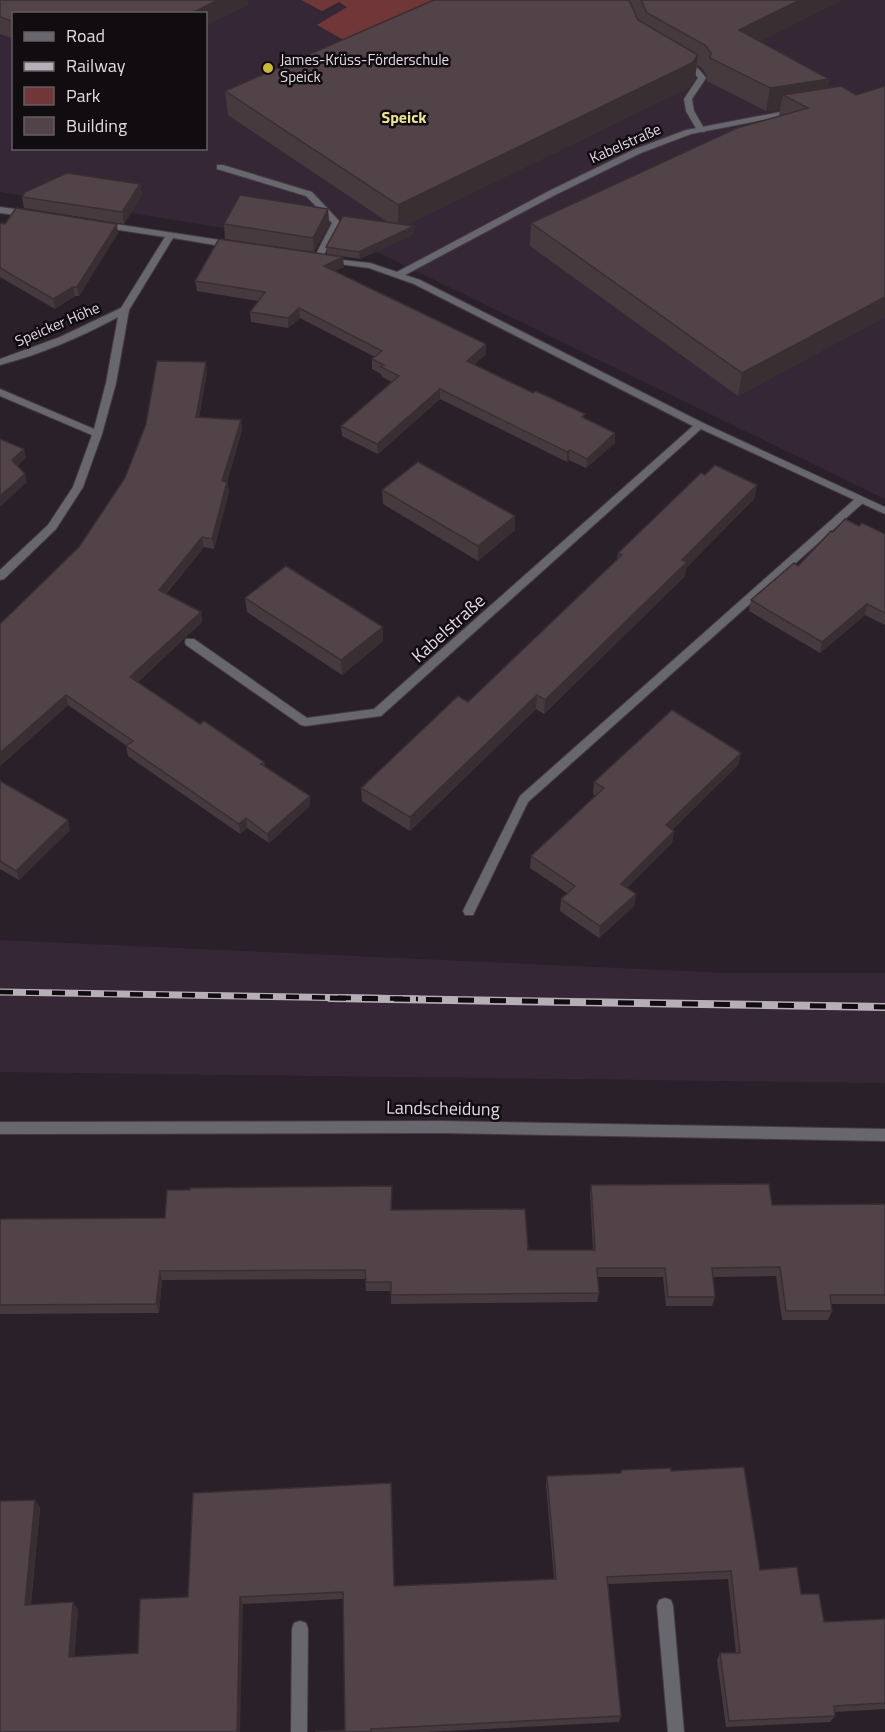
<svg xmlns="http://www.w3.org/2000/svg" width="885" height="1732" font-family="'Titillium Web',sans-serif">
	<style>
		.built { fill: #352736; fill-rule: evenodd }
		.green { fill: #713637 }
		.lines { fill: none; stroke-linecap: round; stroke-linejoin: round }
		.lane-casing { stroke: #443a44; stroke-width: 2 }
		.street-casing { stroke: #443a44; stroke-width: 2 }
		.lane { fill: #68676d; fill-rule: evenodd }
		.street { fill: #68676d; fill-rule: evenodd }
		.rail-far1-casing { stroke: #b7afb7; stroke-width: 7 }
		.rail-casing { stroke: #b7afb7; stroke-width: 8 }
		.rail-far1 { stroke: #100c10; stroke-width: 4.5; stroke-dasharray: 13; stroke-linecap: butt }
		.rail { stroke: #100c10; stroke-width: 5; stroke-dasharray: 16; stroke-linecap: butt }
		.wall { fill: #473a3f }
		.shaded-wall { fill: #392f33 }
		.building { fill: #524349; stroke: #392f33; stroke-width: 1.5 }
		.poi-dot { fill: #caba3a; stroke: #100c10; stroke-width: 2 }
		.labels { text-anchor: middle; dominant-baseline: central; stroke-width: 5; stroke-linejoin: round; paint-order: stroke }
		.far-poi-label { font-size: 15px; fill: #e1dae1; stroke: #100c10; text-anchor: start }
		.far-street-label { font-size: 15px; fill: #e1dae1; stroke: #100c10 }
		.far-neighbourhood-label { font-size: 16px; font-weight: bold; fill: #ece394; stroke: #100c10 }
		.street-label { font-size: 18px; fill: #e1dae1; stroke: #100c10 }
	</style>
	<rect width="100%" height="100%" fill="#2a202a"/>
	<g class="built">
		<path d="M0,0H885V499L379,253L0,192ZM14,14H206V148H14Z"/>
		<path d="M0,940L728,973H885V1083L0,1072Z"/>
	</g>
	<path class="green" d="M301,0H483L365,52L317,25L347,7L339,2L322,11Z"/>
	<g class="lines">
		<defs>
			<g id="lane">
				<path d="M679,60C690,60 700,69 706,78L692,99L694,111L705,130L704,132L697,130L686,111L684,99L698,78L695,74L679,64Z"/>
				<path d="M217,165H223L312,192L341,223L321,260L318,261L314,258L332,223L306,196L217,169Z"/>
				<path d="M860,497L865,500L864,502L528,802L473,915H465L463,911L520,796L856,498Z"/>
			</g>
			<g id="street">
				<path d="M796,109L800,111L799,113L691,134L641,153L555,195L405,275L420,280L703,423L885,507V514L701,429L381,716L305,726L301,725L186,645L185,642L186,639H194L307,718L374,709L693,426L414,284L369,268L324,262V258L370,263L397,272L549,191L635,149L686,130Z"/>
				<path d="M0,207L29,211L33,214L29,217L0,213Z"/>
				<path d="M102,222L233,242L237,245L233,248L173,238L129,310L116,383L102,434L83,487L56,529L4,579L0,580V570L48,525L73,487L92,435L0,396V389L94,429L106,383L118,317C81,337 41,354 0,365V359L60,337L121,308L165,237L99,227V223Z"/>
				<path d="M442,1121L885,1129V1141L442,1133L0,1134V1122Z"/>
				<path d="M665,1598L671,1600L673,1606L684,1732H668L657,1606L659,1600Z"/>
				<path d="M300,1621L306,1623L308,1629L307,1732H291L292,1629L294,1623Z"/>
			</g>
		</defs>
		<use href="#lane" class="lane-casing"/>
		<use href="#street" class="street-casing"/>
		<use href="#lane" class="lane"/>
		<use href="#street" class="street"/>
		<defs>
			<path id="rail-far1" d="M0,992L418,999"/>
			<path id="rail" d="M330,998L885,1007"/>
		</defs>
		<use href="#rail-far1" class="rail-far1-casing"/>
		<use href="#rail" class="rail-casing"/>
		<use href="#rail-far1" class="rail-far1"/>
		<use href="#rail" class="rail"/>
	</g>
	<g class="wall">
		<path d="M0,0L248,5L206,25V14H14V39L0,34Z"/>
		<path d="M434,0H842L760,41L829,79L827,89L856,95L885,86V317L738,396L530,246L531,223L779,116L780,109L766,111L707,81V76L702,68L697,65L695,78L690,87L406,225L414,234L360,259L327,254L326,247L389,223L228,115L225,91Z"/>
		<path d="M140,184L142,195L124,224L24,208L22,197Z"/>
		<path d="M328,209L329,223L314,252L225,239L224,224Z"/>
		<path d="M0,223L118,233L79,296H75L55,309L0,277Z"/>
		<path d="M344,267L334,271L486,344V354L474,365L585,418L615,443L586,468L569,460L567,462L440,399L378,454L342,436L341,426L392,382L382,377L381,374L372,369V359L375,357L300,318L288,328L251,322L250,312L258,301L197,291L195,281Z"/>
		<path d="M207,373L199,417L241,420L242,430L227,482L229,492L214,549L204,547L166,594L201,612L202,622L138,682L200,724L264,762L265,767L310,796V806L269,843L247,828L240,834L128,756L126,746H127L68,705L0,766V624L79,547Z"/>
		<path d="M705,475L757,485L754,499L686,568L685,576L544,714L536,709L410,831L362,801L361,788L468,702L617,559L618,553Z"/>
		<path d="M382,490L515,516V530L478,561L383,504Z"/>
		<path d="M859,526L885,534V625L865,615L820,653L749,611L751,600L798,566L833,532Z"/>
		<path d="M245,598L383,641L342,675L247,612Z"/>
		<path d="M741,753L738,765L672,830L674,831L672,843L627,888L636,894L634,906L599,938L560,911L561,899L567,893L530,868L531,856L596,796L593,794L594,782Z"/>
		<path d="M0,781L70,830L19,880L0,869Z"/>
		<path d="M591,1185L772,1205L885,1204V1304H831L832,1311L828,1320H782L776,1276L713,1277L715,1297L712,1306H666L663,1277H598L599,1293L597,1302L391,1304V1291H366L365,1279L162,1280L159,1313L0,1314V1219L165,1218L190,1190L392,1186V1210L528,1250H593L590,1195Z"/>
		<path d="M671,1471L760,1570L801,1594L824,1622L885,1619V1709L835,1712V1716L830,1722L726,1727L717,1660L720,1653H736L728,1579L608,1584L621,1716L619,1722L426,1732H315L345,1730L343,1599L243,1604L0,1732L35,1500L40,1508L31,1605L78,1610L74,1657L138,1653L140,1599L554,1579L546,1484L547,1476Z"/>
	</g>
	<g class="shaded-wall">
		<path d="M218,0H248V5L206,25V14H190Z"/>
		<path d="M800,0H842L736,54L739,30Z"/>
		<path d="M698,55L695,78L690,87L398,229V205Z"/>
		<path d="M829,79L825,102L783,95L780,109L766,111L770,88Z"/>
		<path d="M140,184L142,195L124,224L122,212Z"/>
		<path d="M328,209L329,223L314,252L313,238Z"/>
		<path d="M117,224L118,233L79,296L77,287Z"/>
		<path d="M414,226V234L360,259L359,252Z"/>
		<path d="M343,257L344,267L324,276V266Z"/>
		<path d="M73,287L75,296L55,309L53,299Z"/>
		<path d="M885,297V317L738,396L742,373Z"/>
		<path d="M299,308L300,318L288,328V318Z"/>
		<path d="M486,344V354L467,371V361Z"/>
		<path d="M206,362L207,373L197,427L196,417Z"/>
		<path d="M440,389V399L378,454L377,444Z"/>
		<path d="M241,420L242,430L224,492L222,481Z"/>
		<path d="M615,433V443L586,468L587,459Z"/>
		<path d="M24,449L26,458L15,468L12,460Z"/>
		<path d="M570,450L569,460L567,462V452Z"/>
		<path d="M25,474L27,482L0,507V496Z"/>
		<path d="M227,482L229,492L214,549L212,539Z"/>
		<path d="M757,485L754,499L686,568L685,576L544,714L545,700L682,560Z"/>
		<path d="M515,516V530L478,561V546Z"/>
		<path d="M202,537L204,547L160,600L159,590Z"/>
		<path d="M867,604L865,615L820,653L822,642Z"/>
		<path d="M201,612L202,622L132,687L130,677Z"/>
		<path d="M383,627V641L342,675L341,660Z"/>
		<path d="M66,695L68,705L0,766V753Z"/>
		<path d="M537,695L536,709L410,831V817Z"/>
		<path d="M741,753L738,765L664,838L666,825Z"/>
		<path d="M310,796V806L269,843L267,834Z"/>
		<path d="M246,818L247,828L240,834L239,824Z"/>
		<path d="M68,820L70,830L19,880L16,871Z"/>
		<path d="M674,831L672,843L619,896L621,884Z"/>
		<path d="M636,894L634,906L599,938L600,926Z"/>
		<path d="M160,1271L162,1280L159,1313L156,1304Z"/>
		<path d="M35,1500L40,1508L30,1612L25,1605Z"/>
		<path d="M240,1597L243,1604L240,1732H237Z"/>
		<path d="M73,1602L78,1610L74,1664L69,1657Z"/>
	</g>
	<g class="building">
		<path d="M0,0H218L190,14H14V22L0,17Z"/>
		<path d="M434,0H629L638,20L698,55L692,63L398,205L225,91Z"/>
		<path d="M641,0H800L739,30L829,79L770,88L710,58L711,53L705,45L647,13Z"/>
		<path d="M841,86L856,95L885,86V297L742,373L531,223L737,128L808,108L783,95Z"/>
		<path d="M67,173L140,184L122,212L22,197L25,192Z"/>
		<path d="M240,195L328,209L313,238L224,224Z"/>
		<path d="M16,208L117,224L77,287H73L53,299L0,268V223L5,224Z"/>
		<path d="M343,216L414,226L359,252L326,247Z"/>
		<path d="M219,239L343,257L324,266L486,344L467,361L533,393L536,391L585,414L582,417L615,433L587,459L570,450L567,452L440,389L377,444L341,426L399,376L381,367L384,365L372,359L382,351L299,308L288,318L250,312L265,292L195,281Z"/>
		<path d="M157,361L206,362L196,417L241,420L222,481L227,482L212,539L202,537L159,590L201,612L130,677L200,724L204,721L264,762L261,764L310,796L267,834L246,818L239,824L126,746L133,741L66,695L0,753V624L79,547L125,478L146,424Z"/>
		<path d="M0,439L24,449L12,460L25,474L0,496Z"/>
		<path d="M418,462L515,516L478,546L382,490Z"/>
		<path d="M715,465L757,485L682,560L687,562L545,700L537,695L410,817L361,788L458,696L468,702L622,555L618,553L701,473L705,475Z"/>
		<path d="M845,519L859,526L862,523L885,534V613L867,604L822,642L751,600L794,563L798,566L831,531L833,532Z"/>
		<path d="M286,566L383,627L341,660L245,598Z"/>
		<path d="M672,710L741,753L666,825L674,831L621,884L636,894L600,926L561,899L575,886L531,856L604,788L594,782Z"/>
		<path d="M0,781L68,820L16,871L0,861Z"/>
		<path d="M769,1184L772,1205L885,1204V1295H830L832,1311H786L780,1267L712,1268L715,1297H668L665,1268H597L599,1293L494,1294L391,1295V1282H366L365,1270L160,1271L156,1304L0,1305V1219L165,1218L167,1190H190V1188L392,1186L391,1210L525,1209L528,1250H595L591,1185Z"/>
		<path d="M744,1467L760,1570L797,1567L801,1594H819L824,1622L885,1619V1703L834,1706L835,1716L729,1721L720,1653H740L731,1571L607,1577L621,1716L371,1729V1732H315L345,1730L343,1592L240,1597L237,1732H0V1501L35,1500L25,1605L73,1602L69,1657L138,1653L140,1599L188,1597L193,1493L391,1483L394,1586L556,1579L547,1476L621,1473L622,1470L647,1469L671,1468V1471Z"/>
	</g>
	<circle class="poi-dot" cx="268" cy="68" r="6"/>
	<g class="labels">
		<g class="far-poi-label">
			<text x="280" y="59">James-Krüss-Förderschule<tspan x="280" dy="17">Speick</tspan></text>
		</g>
		<g class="far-street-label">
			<text transform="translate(625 143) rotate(-24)">Kabelstraße</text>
			<text transform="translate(57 324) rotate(-23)">Speicker Höhe</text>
		</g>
		<g class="far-neighbourhood-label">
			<text x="404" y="117">Speick</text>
		</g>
		<g class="street-label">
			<text transform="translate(448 628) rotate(-42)">Kabelstraße</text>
			<text transform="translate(443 1108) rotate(1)">Landscheidung</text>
		</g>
	</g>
	<rect x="12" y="12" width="195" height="138" fill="#100c10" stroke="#645e64" stroke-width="1.5"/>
	<rect x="24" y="32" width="30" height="9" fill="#68676d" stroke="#645e64" stroke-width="1.5"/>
	<text x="66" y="42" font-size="18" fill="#e1dae1">Road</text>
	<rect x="24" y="62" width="30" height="9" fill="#b7afb7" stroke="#645e64" stroke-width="1.5"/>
	<text x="66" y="72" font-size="18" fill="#e1dae1">Railway</text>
	<rect x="24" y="87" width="30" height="18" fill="#713637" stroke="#645e64" stroke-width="1.5"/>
	<text x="66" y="102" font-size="18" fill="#e1dae1">Park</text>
	<rect x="24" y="117" width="30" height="18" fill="#524349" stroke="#645e64" stroke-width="1.5"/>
	<text x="66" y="132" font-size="18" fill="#e1dae1">Building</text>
</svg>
